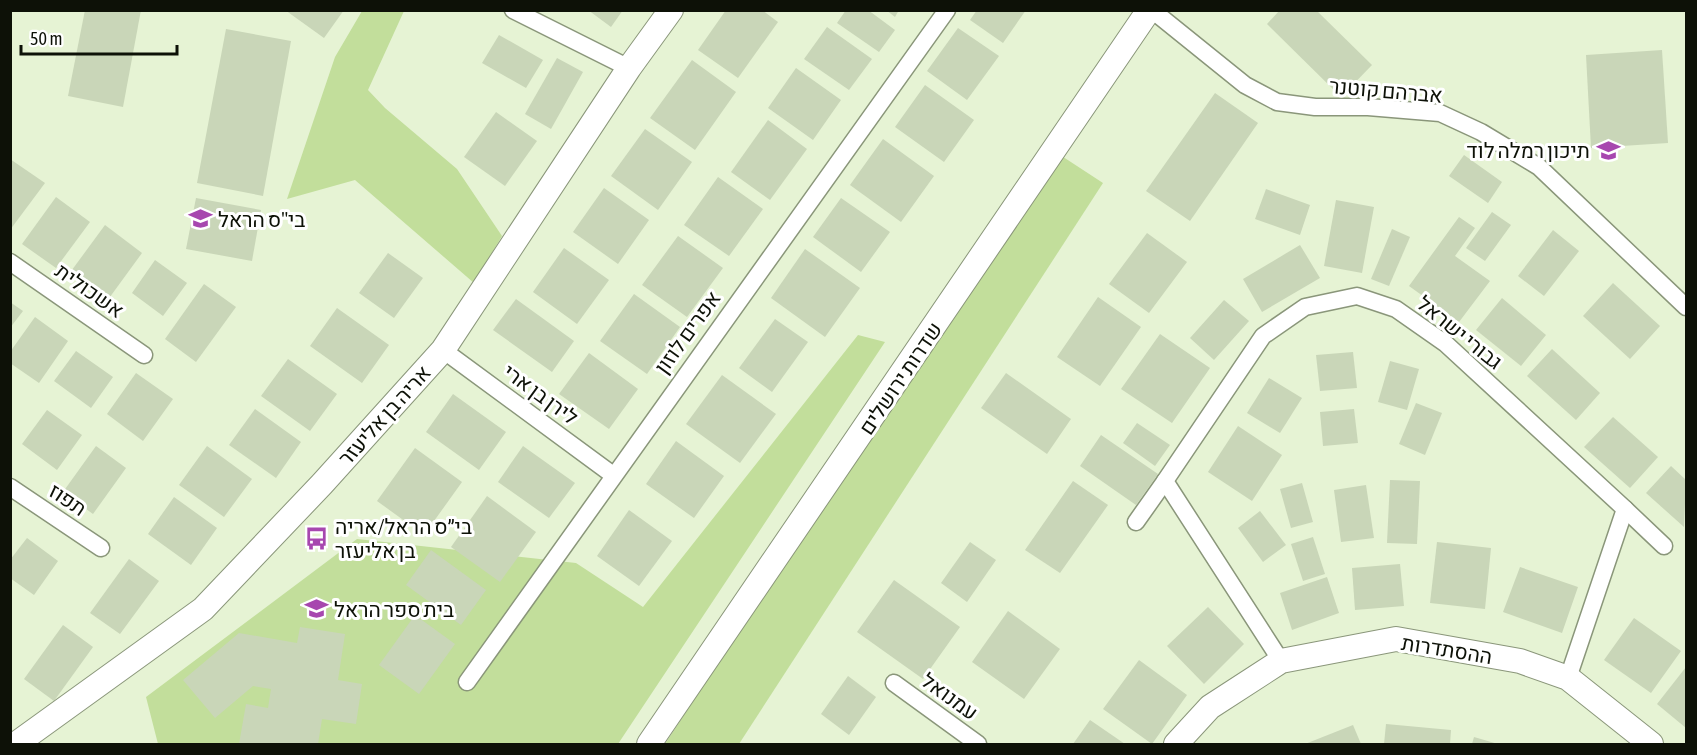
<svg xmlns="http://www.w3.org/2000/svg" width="1697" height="755" font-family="'Asap Condensed',Heebo,sans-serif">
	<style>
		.green { fill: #c2de9b }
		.building { fill: #c9d6b8 }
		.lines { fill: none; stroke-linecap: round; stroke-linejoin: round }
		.street-casing { stroke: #8a967a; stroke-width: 19 }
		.secondary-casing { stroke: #8a967a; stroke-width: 26 }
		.street { stroke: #fff; stroke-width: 16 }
		.secondary { stroke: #fff; stroke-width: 24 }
		.labels { text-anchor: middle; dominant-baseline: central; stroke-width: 6; stroke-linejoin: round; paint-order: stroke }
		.street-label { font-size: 21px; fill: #0d1107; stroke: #fff }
		.poi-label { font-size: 21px; fill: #0d1107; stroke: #fff; text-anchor: start }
	</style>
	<rect width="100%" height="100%" fill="#e6f3d4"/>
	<g class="green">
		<path d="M362,11H404L368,90L385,108L457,169L502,236L474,283L355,180L287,199L335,57Z"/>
		<path d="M1054,151L1103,183L739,744H665Z"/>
		<path d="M858,335L885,342L618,744H158L146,697L357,539L576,563L643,607Z"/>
	</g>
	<g class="building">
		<path d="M85,10H141L123,107L68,96Z"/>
		<path d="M285,10H344L324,38Z"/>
		<path d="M588,10H623L611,27Z"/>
		<path d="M726,10H762L778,22L738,78L698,50Z"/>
		<path d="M846,10H868L895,30L879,52L837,23Z"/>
		<path d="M886,10H899L895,17Z"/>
		<path d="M977,10H1026L1003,43L970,20Z"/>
		<path d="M1280,10H1316L1372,65L1341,97L1267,24Z"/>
		<path d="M827,27L872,59L849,90L804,59Z"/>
		<path d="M958,28L999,56L967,100L927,71Z"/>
		<path d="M226,29L291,41L263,196L197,183Z"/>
		<path d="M499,35L543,60L526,88L482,63Z"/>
		<path d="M1662,50L1668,143L1591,148L1586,55Z"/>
		<path d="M557,58L583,72L551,129L525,114Z"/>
		<path d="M692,60L736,92L695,150L650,118Z"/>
		<path d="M796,68L841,100L813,140L768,108Z"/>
		<path d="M925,85L974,120L944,162L895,127Z"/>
		<path d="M1215,93L1258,123L1190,221L1146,191Z"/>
		<path d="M496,112L537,141L505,186L464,157Z"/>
		<path d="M768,120L807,149L770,200L731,172Z"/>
		<path d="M645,129L692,162L658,210L611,176Z"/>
		<path d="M883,139L934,176L901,222L850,185Z"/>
		<path d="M1464,155L1502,182L1488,203L1449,176Z"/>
		<path d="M10,159L45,183L10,230Z"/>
		<path d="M718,177L763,209L729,256L684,225Z"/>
		<path d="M604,188L649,220L618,264L573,232Z"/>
		<path d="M1266,189L1310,205L1300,235L1255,219Z"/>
		<path d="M56,197L90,222L56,268L22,244Z"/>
		<path d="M196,198L261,210L252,261L186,249Z"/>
		<path d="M841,198L890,232L861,272L813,237Z"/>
		<path d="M1336,200L1374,207L1362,273L1324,266Z"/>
		<path d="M1492,212L1511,225L1485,261L1466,248Z"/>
		<path d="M1459,217L1475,228L1455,256L1490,281L1459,322L1409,286Z"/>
		<path d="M105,225L142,253L107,301L69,274Z"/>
		<path d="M1392,229L1410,237L1389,286L1371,279Z"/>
		<path d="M1553,230L1579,251L1544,296L1518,276Z"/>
		<path d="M1147,233L1187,262L1149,313L1109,284Z"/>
		<path d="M678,236L723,268L687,317L642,285Z"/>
		<path d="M1300,245L1320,278L1262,312L1243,279Z"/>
		<path d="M564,248L609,280L577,324L533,292Z"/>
		<path d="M805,249L860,288L825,337L771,298Z"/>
		<path d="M388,253L423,278L394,318L359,293Z"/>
		<path d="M155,260L187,283L163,316L132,293Z"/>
		<path d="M1613,283L1660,326L1630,359L1583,316Z"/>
		<path d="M204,284L236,307L196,362L165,339Z"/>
		<path d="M634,294L680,327L647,374L600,341Z"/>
		<path d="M1098,297L1141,327L1100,386L1057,357Z"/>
		<path d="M1502,298L1546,335L1521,366L1476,330Z"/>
		<path d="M516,299L574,341L552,372L493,330Z"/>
		<path d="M1224,300L1249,321L1214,360L1190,338Z"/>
		<path d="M10,302L23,311L10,328Z"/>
		<path d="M337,308L389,345L362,383L310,346Z"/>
		<path d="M35,317L68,341L39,383L10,363V352Z"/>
		<path d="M775,319L808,342L772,392L739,368Z"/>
		<path d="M1160,334L1210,368L1172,423L1121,389Z"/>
		<path d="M1552,349L1600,393L1576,420L1527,376Z"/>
		<path d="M76,351L113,377L91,408L54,381Z"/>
		<path d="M1353,352L1357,388L1320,391L1316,355Z"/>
		<path d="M589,353L638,389L609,429L559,394Z"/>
		<path d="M288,359L337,394L310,431L261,396Z"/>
		<path d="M1390,361L1419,369L1407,410L1378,402Z"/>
		<path d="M136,373L173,399L143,441L107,414Z"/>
		<path d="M1006,373L1071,419L1047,454L981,408Z"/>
		<path d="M722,375L776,414L740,463L686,424Z"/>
		<path d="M1269,378L1302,398L1280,433L1247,413Z"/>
		<path d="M453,394L506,432L479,470L426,432Z"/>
		<path d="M1416,403L1442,413L1425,455L1399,444Z"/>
		<path d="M255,409L301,442L276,478L229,445Z"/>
		<path d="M1354,409L1358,443L1323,446L1320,412Z"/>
		<path d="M47,410L82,435L57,470L22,444Z"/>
		<path d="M1613,417L1658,457L1630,488L1584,447Z"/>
		<path d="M1137,423L1170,445L1155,466L1123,443Z"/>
		<path d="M1238,426L1282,455L1252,501L1208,472Z"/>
		<path d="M1101,435L1158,474L1136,505L1080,466Z"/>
		<path d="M676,441L724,476L694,518L646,484Z"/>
		<path d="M96,446L126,468L93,514L63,492Z"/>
		<path d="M207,446L252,479L224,517L179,485Z"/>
		<path d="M523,446L575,483L549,518L498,482Z"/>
		<path d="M415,448L462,482L424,535L377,501Z"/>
		<path d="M1671,466L1686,480L1684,527L1646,493Z"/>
		<path d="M1390,480L1420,481L1417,544L1387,543Z"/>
		<path d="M1073,481L1108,505L1060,573L1025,550Z"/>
		<path d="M1302,483L1313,522L1291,528L1280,489Z"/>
		<path d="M1366,485L1374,538L1341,542L1334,490Z"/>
		<path d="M487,496L536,532L500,582L451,547Z"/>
		<path d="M174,497L217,528L191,565L148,534Z"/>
		<path d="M629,510L672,541L639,586L597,556Z"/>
		<path d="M1260,511L1286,545L1263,562L1238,528Z"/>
		<path d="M1313,537L1325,574L1303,581L1291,544Z"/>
		<path d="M27,538L58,561L34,595L10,578V560Z"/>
		<path d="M970,542L996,560L967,602L941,583Z"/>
		<path d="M1437,542L1491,548L1485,609L1430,603Z"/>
		<path d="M431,550L486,590L461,625L406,585Z"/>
		<path d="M129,559L159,581L120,634L90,613Z"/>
		<path d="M1400,564L1404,606L1355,610L1352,568Z"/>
		<path d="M1520,567L1578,587L1562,633L1503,612Z"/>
		<path d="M1327,577L1339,613L1292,630L1280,593Z"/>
		<path d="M894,580L960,627L923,679L857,632Z"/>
		<path d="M1208,607L1244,644L1204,684L1167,646Z"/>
		<path d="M1008,611L1060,649L1024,699L972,662Z"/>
		<path d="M415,615L455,644L419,694L379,665Z"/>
		<path d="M1634,618L1681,651L1651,693L1604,660Z"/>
		<path d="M63,625L93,647L54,701L24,679Z"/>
		<path d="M300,627L345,634L338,680L362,684L356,724L322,719L318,744H239L246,704L268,708L271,689L253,686L215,718L183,680L239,633L297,643Z"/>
		<path d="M1139,660L1187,695L1152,744L1103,709Z"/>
		<path d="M1686,667V728L1657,704Z"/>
		<path d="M848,676L876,697L849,735L821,714Z"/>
		<path d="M1090,720L1125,744H1073Z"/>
		<path d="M1386,724L1451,730L1450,744H1384Z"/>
		<path d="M1353,725L1361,744H1305Z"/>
		<path d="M1474,737L1498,744H1472Z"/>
	</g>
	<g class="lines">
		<defs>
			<g id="street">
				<path d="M513,10L629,68"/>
				<path d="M1152,10L1245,85L1277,102L1315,107H1368L1440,113L1481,132L1539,167L1686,307"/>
				<path d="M10,262L144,355"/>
				<path d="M443,350L613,475"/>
				<path d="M10,487L101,548"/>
				<path d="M1625,509L1664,546"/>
				<path d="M1136,522L1165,481"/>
				<path d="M1281,661L1165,481L1263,336L1305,307L1357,296L1396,309L1446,344L1625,509L1568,678"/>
				<path d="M467,682L947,10"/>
				<path d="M894,683L978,744"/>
			</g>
			<g id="secondary">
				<path d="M16,744L203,609L322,484L443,350L629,68L671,10"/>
				<path d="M649,744L1149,10"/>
				<path d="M1176,744L1210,707L1281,661L1396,639L1520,661L1568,678L1651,744"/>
			</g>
		</defs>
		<use href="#street" class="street-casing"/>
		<use href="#secondary" class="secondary-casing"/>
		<use href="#street" class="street"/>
		<use href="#secondary" class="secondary"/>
	</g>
	<defs>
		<symbol id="school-bare" viewBox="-9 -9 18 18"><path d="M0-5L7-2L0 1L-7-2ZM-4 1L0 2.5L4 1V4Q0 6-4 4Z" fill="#a747af" stroke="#fff" stroke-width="2.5" paint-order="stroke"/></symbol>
		<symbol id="bus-bare" viewBox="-9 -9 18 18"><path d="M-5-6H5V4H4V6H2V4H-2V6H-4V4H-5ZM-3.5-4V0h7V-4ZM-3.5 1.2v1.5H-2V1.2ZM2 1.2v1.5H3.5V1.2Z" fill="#a747af" stroke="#fff" stroke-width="2.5" paint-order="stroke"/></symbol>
	</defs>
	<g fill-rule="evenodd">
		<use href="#school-bare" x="1592" y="134" width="33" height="33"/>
		<use href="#school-bare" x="184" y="202" width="33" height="33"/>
		<use href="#bus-bare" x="300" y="522" width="33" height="33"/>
		<use href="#school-bare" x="300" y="592" width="33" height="33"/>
	</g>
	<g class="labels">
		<g class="street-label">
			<text transform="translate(1386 90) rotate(5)">אברהם קוטנר</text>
			<text transform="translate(90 290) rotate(35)">אשכולית</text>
			<text transform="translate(687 332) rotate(-54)">אפרים לוזון</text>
			<text transform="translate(1460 332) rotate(39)">גבורי ישראל</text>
			<text transform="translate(900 378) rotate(-56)">שדרות ירושלים</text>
			<text transform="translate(541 394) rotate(36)">לירן בן ארי</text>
			<text transform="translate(384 415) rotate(-48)">אריה בן אליעזר</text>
			<text transform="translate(68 499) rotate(34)">תפוז</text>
			<text transform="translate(1447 649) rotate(9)">ההסתדרות</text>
			<text transform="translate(950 696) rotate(36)">עמנואל</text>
		</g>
		<g class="poi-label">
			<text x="1590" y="150" text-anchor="end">תיכון רמלה לוד</text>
			<text x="218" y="219">בי"ס הראל</text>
			<text x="335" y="526">בי״ס הראל/אריה<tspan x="335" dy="24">בן אליעזר</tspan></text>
			<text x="334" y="609">בית ספר הראל</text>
		</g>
	</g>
	<rect width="1697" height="755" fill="none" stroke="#0d1107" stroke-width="24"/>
	<path d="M21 45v9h156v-9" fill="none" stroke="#0d1107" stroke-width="3"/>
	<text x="30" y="45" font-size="18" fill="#0d1107" stroke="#ffffff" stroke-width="4.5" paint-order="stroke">50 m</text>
</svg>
